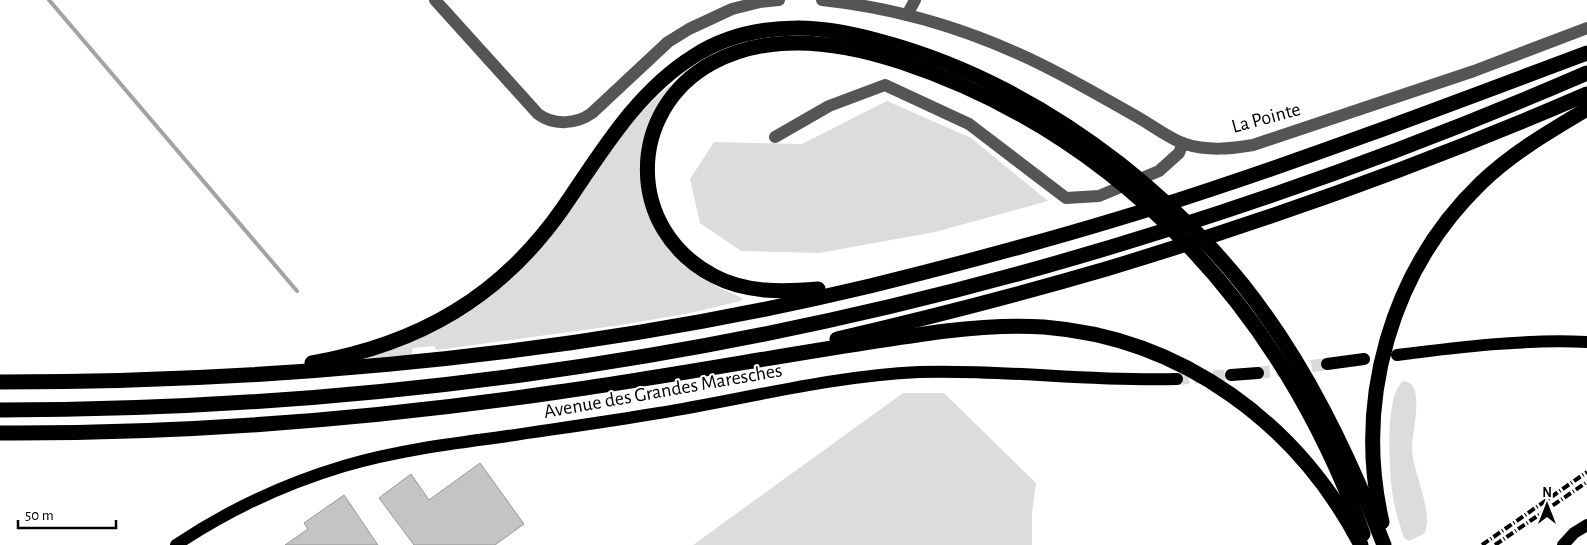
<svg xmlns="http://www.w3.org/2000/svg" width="1587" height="545" font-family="'Alegreya Sans',sans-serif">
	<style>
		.green { fill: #dcdcdc }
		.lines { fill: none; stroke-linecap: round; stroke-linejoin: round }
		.stream { stroke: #a3a3a3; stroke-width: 4 }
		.building { fill: #c4c4c4; stroke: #999 }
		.major-tunnel { stroke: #d9d9d9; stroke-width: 12; stroke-dasharray: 12 6; stroke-linecap: butt }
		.minor { stroke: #555; stroke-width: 12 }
		.major { stroke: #000; stroke-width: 12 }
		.highway { stroke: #000; stroke-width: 15 }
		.rail { stroke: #000; stroke-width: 4; stroke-dasharray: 8 2.5 1 2.5; stroke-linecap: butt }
		.labels { text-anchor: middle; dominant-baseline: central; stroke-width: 4; stroke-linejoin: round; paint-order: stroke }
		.street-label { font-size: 20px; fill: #000; stroke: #fff }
	</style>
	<rect width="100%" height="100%" fill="#fff"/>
	<g class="green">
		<path d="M670,85L671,86C664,98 655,109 650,122C641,145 640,166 644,190C653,249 688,275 740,297L742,299L741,301L690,313L621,325L437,350L434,346L413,348L411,355L362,359V358C384,350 406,344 427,334C474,315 516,278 548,240C586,187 619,127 670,85Z"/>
		<path d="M887,101L971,138L1048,201L935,232L819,253L741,251L700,223L690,179L714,142L802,144Z"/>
		<path d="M1404,381C1426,383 1412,432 1412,447C1412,472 1435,513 1424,534L1409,541L1404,538C1400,525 1395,511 1393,497C1389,476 1384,391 1404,381Z"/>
		<path d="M903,393H944L1036,483L1032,513V545H693Z"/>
	</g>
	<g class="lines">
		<path class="stream" d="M49,0L297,291"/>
	</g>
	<g class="building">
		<path d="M480,463L524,524L495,545H414L379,498L411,474L429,500Z"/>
		<path d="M344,495L378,545H285L308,529L304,523Z"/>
	</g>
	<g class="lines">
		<g class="major-tunnel">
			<path d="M1258,373L1327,364"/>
			<path d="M1177,379L1231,375"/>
		</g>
		<g class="minor">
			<path d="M435,0L538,114C554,126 577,124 592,113L668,42L689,29L732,9L760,2L779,0"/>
			<path d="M822,0C889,7 957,26 1019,54C1060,72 1100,96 1139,118C1153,126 1170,139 1185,144C1208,151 1230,149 1253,145L1474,71L1587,28"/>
			<path d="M907,15L915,0"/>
			<path d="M775,137L829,106L885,85L969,124L1066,198L1099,196L1159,171L1179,153L1183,143"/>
		</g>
		<g class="major">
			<path d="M1397,355C1460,347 1523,339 1587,342"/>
			<path d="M1327,364L1364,359"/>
			<path d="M1231,375L1258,373"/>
			<path d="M176,545C228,510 284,484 344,466C395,451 448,444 501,437C554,429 606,422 659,413C745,399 831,376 919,372C1005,369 1091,382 1177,379"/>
			<path d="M1563,545L1574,533L1587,525"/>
		</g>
		<g class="highway">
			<path d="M818,289C783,292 746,293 714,276C625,230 626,110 712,63C771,31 841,42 901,62C1126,137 1284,315 1363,534"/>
			<path d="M837,339C927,318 1017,295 1106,269C1269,220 1430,162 1587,94"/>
			<path d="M312,363C419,344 501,297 563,208C601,153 636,92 694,56C725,36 762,28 798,28C827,28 855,34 883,42C968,65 1050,109 1120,164C1165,200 1207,240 1243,285C1305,363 1348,453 1384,545"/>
			<path d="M0,382C292,382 585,354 870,286C984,258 1098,227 1209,190C1336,148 1461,100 1587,53"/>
			<path d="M0,410C353,410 707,362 1046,266C1230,214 1411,149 1587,73"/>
			<path d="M0,433C187,434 374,419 558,392C688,374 817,348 946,331C979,327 1012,325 1044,327C1183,338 1298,424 1361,545"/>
			<path d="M1382,522C1354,400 1391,270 1481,183C1512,153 1550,131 1587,109"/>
		</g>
		<g class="rail">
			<path d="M1482,545L1587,472"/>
			<path d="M1495,545L1587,482"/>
		</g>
	</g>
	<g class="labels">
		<g class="street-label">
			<text transform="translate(1266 118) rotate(-15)">La Pointe</text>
			<text transform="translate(663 391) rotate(-10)">Avenue des Grandes Maresches</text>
		</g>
	</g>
	<g transform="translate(1547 505)" stroke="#ffffff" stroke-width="4" paint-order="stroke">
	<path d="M0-4L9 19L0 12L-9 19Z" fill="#000000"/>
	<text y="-8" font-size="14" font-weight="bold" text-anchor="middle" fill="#000000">N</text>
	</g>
	<path d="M18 520v8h98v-8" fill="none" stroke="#000000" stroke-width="2.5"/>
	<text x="25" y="520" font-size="15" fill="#000000" stroke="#ffffff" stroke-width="4" paint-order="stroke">50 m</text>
</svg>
